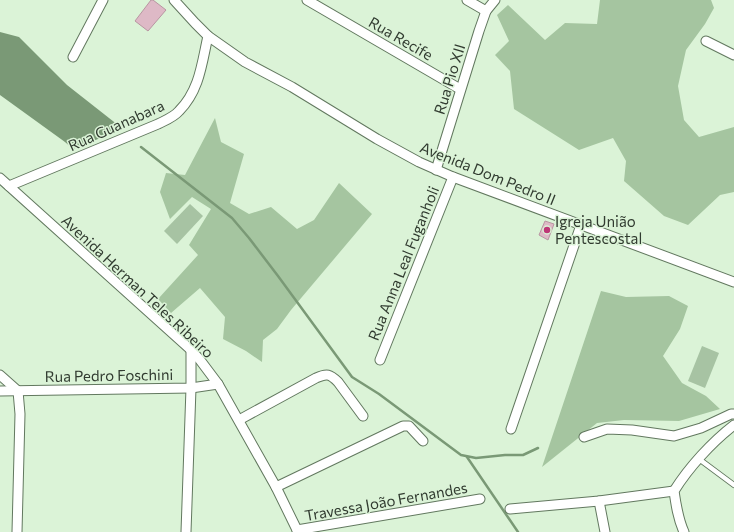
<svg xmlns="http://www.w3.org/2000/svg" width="734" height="532" font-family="Commissioner,sans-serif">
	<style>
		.green { fill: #a7c3a3 }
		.forest { fill: #a5c5a0 }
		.water { fill: #7a9976 }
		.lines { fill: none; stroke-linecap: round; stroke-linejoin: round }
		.stream { stroke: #7a9976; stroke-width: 2.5 }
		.building { fill: #deb9c6; stroke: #b895a1 }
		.service-casing { stroke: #62785f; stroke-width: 6 }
		.minor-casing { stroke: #62785f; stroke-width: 11 }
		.service { stroke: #fff; stroke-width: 4.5 }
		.minor { stroke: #fff; stroke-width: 9 }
		.poi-dot { fill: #be3777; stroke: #dbf3d7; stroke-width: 1.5 }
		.labels { text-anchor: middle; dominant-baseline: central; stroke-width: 3; stroke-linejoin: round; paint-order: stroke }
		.street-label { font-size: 15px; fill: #313b30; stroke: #dbf3d7 }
		.poi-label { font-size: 15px; fill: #313b30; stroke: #dbf3d7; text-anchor: start }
	</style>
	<rect width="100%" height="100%" fill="#dbf3d7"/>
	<g class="green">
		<path d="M190,204L203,216L177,244L164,231Z"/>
		<path d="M702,346L719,353L705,388L688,381Z"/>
	</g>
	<g class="forest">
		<path d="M600,0H711L714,8L705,24L686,50L678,86L684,120L699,137L734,127V192L720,195L688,225L664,216L624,181L626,161L613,138L579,150L514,109L510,71L495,55L509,41L497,15L508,5L545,40L565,23L597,24Z"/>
		<path d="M215,118L221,142L244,154L230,203L249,214L271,207L297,229L314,220L339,183L372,214L291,310L277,329L263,340L262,362L246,351L223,339L225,317L200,288L171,313L158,299L198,255L189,245L211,209L192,197L170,219L160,192L166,173L185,175Z"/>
		<path d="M601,291L626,297L669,296L688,306L680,329L663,356L682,383L706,396L720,409L679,421L624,420L597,423L542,467Z"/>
	</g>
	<path class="water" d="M0,32L19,37L67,85L123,129L73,149L65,142L0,95Z"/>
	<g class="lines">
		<g class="stream">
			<path d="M141,147L232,218L249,238L278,276L352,377L379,394L461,455L476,458L505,455H523L538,448"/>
			<path d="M467,457L518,532"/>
		</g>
	</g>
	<g class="building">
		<path d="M151,0H153L166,10L148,31L135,21Z"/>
		<path d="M545,221L554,224L548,240L539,235Z"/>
	</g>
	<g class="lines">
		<defs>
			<path id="service" d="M699,459L734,485"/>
			<g id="minor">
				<path d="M174,0L195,23L208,36L245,62L292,87L377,139L419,162L453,177L734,282"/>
				<path d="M307,0L460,89"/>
				<path d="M467,0L486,11"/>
				<path d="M706,41L734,55"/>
				<path d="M73,57L103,0"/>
				<path d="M436,170L479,31L486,11L495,0"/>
				<path d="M0,178L191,350L200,360L218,384L276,487L298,532"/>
				<path d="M9,186L158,124C166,120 174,117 179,111C200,90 202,62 208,36"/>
				<path d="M380,360L453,177"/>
				<path d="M0,375L18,391"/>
				<path d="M0,391L191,388L218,384"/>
				<path d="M239,420L316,378C327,373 330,374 338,382L363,416"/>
				<path d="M511,429L581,225"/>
				<path d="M584,437L607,429L632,430L674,436L701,428L731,414H734"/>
				<path d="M276,487L403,426H409L423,441"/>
				<path d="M599,501L605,532"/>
				<path d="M510,509L599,501L674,491"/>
				<path d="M297,530L480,499"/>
				<path d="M17,532L20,414L18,391"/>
				<path d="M186,532L191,388V350"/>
				<path d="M684,532C678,519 676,505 674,491C689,467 712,442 734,425"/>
			</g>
		</defs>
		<use href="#service" class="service-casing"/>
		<use href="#minor" class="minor-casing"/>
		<use href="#service" class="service"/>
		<use href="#minor" class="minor"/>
	</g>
	<circle class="poi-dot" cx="547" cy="230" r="4"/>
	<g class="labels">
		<g class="street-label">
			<text transform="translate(401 38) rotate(30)">Rua Recife</text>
			<text transform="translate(449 79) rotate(-73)">Rua Pio XII</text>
			<text transform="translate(116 125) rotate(-24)">Rua Guanabara</text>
			<text transform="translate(488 173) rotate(22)">Avenida Dom Pedro II</text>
			<text transform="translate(403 263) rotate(-68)">Rua Anna Leal Fuganholi</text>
			<text transform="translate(138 286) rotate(43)">Avenida Herman Teles Ribeiro</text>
			<text transform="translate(109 375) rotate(-1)">Rua Pedro Foschini</text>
			<text transform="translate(386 501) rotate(-10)">Travessa João Fernandes</text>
		</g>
		<g class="poi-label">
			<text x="555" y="221">Igreja União<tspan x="555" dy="17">Pentescostal</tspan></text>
		</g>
	</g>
</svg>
